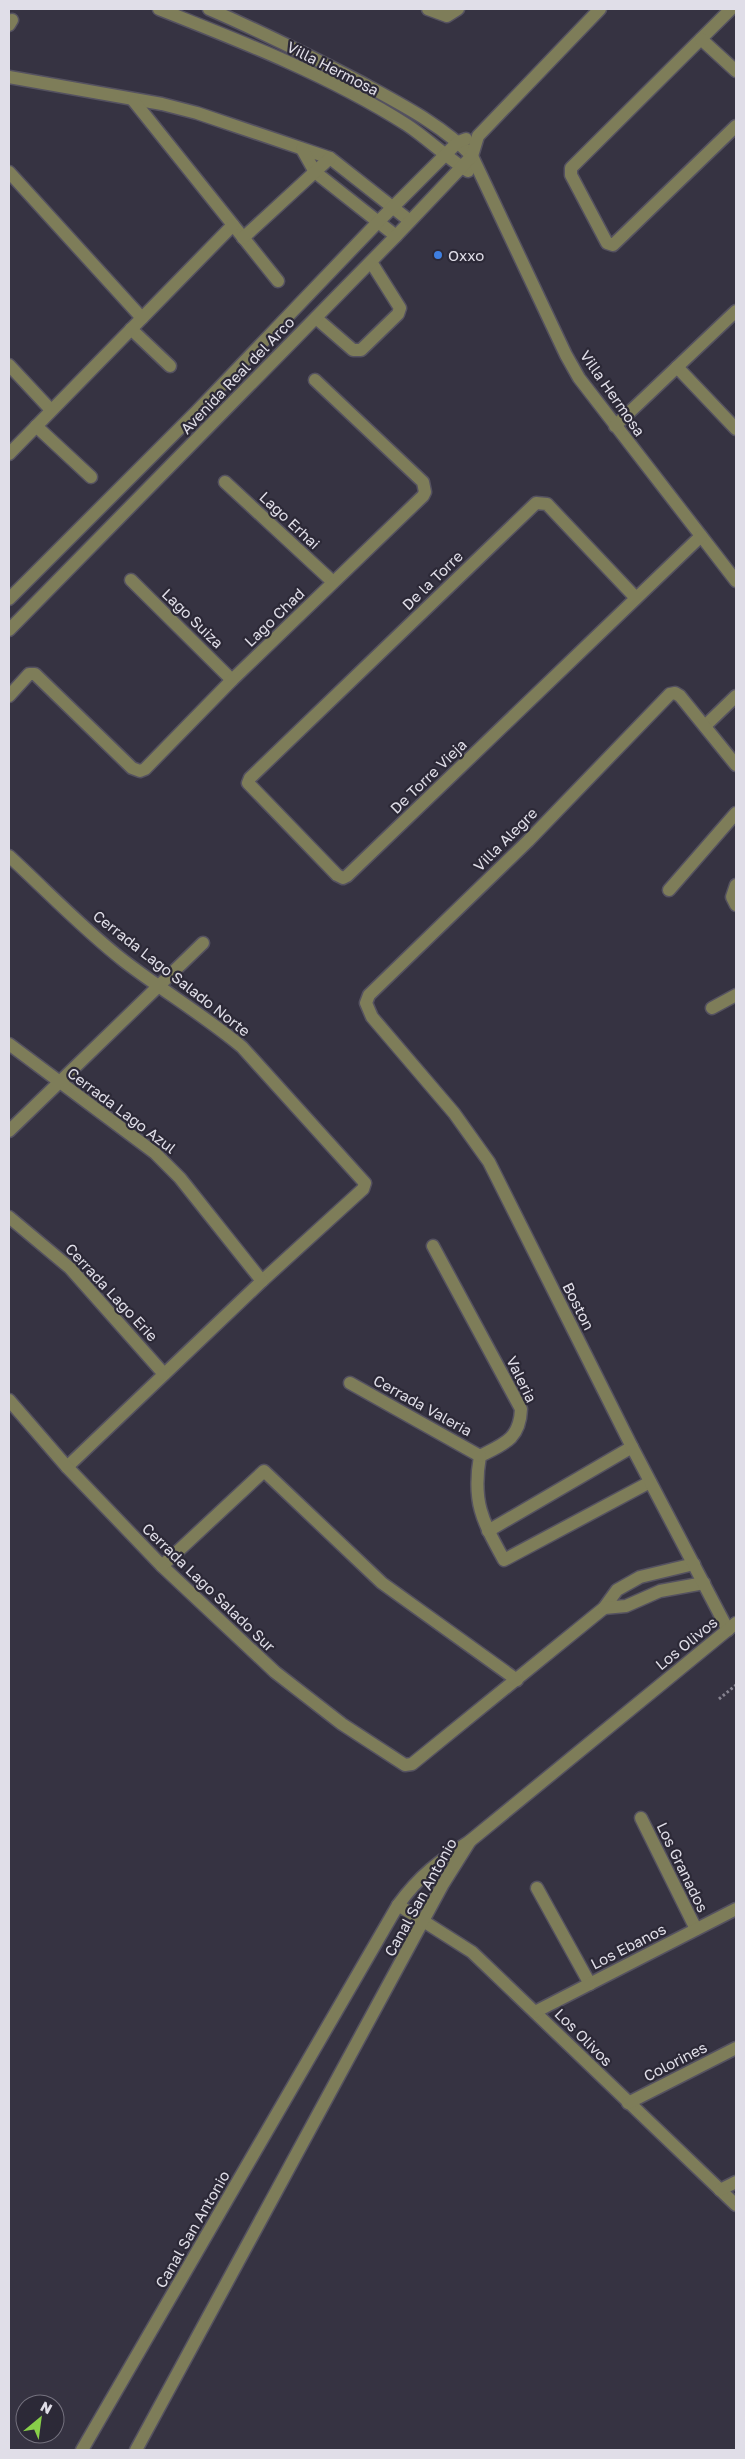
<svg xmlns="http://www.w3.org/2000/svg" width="745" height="2459" font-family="'Golos Text',sans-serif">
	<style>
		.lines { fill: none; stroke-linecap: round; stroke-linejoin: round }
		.minor-casing { stroke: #555260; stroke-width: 15 }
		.path { stroke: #868390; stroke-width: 3; stroke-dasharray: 2.5 2.5; stroke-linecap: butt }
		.minor { stroke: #7e7d59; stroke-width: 12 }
		.shop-dot { fill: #3f7fe0; stroke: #2c2937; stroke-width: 2 }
		.labels { text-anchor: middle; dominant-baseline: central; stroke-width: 4.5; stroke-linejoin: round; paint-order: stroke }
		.street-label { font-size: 15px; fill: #e0dee8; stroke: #2c2937 }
		.poi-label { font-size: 15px; fill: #e0dee8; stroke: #2c2937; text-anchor: start }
	</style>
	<rect width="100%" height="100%" fill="#363342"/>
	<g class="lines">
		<defs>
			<g id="minor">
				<path d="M159,9C243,42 330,76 407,125C428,139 447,158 468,171"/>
				<path d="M209,9C262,32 314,58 364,84C402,105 442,125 472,156L566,355L579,378L736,581"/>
				<path d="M428,9L447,16L458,9"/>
				<path d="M731,9L571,168V175L607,243L613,245L736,126"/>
				<path d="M9,25L12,20"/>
				<path d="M701,39L736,71"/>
				<path d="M9,77L162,104L197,113L330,158L410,221"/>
				<path d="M133,100L278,281"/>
				<path d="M302,149L315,172L396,236"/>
				<path d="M9,172L142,318"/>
				<path d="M243,238L330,158"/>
				<path d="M316,318L353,350H361L398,314L400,308L371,262"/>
				<path d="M131,329L170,366"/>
				<path d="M9,365L51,410"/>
				<path d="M677,367L736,429"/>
				<path d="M36,426L91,477"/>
				<path d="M615,426L736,311"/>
				<path d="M9,454L233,225"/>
				<path d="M225,482L333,582"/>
				<path d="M131,580L232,680"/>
				<path d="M636,598L547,504L536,503L250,778L248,783L337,875L343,878L347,876L701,536"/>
				<path d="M9,599L197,411L379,221L458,142L466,139"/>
				<path d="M9,630L396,236L472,156L478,136L600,9"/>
				<path d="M9,696L29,674H35L132,768L140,771L145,769L232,680L423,496L425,492L423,482L315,380"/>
				<path d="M705,726L736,696"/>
				<path d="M9,856C47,891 83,929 124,961C163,991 205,1016 242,1047L365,1183L363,1189L262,1281L67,1467"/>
				<path d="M736,885L732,897L736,905"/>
				<path d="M669,890L736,813"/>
				<path d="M712,1008L736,995"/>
				<path d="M9,1044L155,1153L180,1178L262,1281"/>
				<path d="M9,1131L203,943"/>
				<path d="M9,1217L70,1268L164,1374"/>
				<path d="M433,1246L521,1409C520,1439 504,1444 480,1456C472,1502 482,1520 504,1560L650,1482"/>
				<path d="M350,1383L480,1456"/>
				<path d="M9,1400L67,1467L162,1566L275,1672L342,1724L405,1765L412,1764L604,1608L617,1590L640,1577L694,1564"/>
				<path d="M488,1531L632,1447"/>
				<path d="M162,1566L264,1471L382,1583L517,1680"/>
				<path d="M604,1608L626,1606L660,1591L704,1583"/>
				<path d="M728,1630L632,1447L489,1162L454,1113L372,1017L366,1003L369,995L528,841L670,694L675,693L680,696L736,765"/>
				<path d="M641,1818L696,1929"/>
				<path d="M470,1841L736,1623"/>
				<path d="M537,1888L590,1984"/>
				<path d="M398,1905L472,1952L736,2205"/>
				<path d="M535,2012L736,1909"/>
				<path d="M628,2103L736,2048"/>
				<path d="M720,2190L736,2182"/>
				<path d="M82,2450L398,1905C420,1875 439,1861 470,1841L443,1884L136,2450"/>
			</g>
		</defs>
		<use href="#minor" class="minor-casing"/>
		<path class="path" d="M719,1699L736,1685"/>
		<use href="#minor" class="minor"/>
	</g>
	<circle class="shop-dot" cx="438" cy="255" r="5"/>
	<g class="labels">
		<g class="street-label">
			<text transform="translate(333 68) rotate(27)">Villa Hermosa</text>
			<text transform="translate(237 375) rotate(-46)">Avenida Real del Arco</text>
			<text transform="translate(613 393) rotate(55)">Villa Hermosa</text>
			<text transform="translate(290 520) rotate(43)">Lago Erhai</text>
			<text transform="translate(432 580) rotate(-44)">De la Torre</text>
			<text transform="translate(274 617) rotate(-44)">Lago Chad</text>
			<text transform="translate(193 618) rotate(44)">Lago Suiza</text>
			<text transform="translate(428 776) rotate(-44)">De Torre Vieja</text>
			<text transform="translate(505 839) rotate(-45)">Villa Alegre</text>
			<text transform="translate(172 973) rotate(38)">Cerrada Lago Salado Norte</text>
			<text transform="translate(122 1110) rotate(37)">Cerrada Lago Azul</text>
			<text transform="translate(112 1292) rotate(47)">Cerrada Lago Erie</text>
			<text transform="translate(579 1306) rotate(63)">Boston</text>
			<text transform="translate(522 1379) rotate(64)">Valeria</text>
			<text transform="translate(423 1405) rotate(29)">Cerrada Valeria</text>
			<text transform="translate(209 1587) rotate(44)">Cerrada Lago Salado Sur</text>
			<text transform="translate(686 1643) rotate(-39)">Los Olivos</text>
			<text transform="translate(683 1867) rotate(64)">Los Granados</text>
			<text transform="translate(420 1897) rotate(-61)">Canal San Antonio</text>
			<text transform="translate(628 1946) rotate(-27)">Los Ebanos</text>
			<text transform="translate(584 2037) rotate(45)">Los Olivos</text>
			<text transform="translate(675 2061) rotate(-27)">Colorines</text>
			<text transform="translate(192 2229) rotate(-60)">Canal San Antonio</text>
		</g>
		<g class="poi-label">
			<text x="448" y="255">Oxxo</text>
		</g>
	</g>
	<rect width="745" height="2459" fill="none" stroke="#e0dee8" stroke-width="20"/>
	<g transform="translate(40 2419) rotate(29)"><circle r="24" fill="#2c2937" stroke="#74717e"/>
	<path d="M0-4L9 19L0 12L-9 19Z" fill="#88cf49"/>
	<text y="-8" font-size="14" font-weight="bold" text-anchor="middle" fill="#e0dee8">N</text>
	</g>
</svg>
